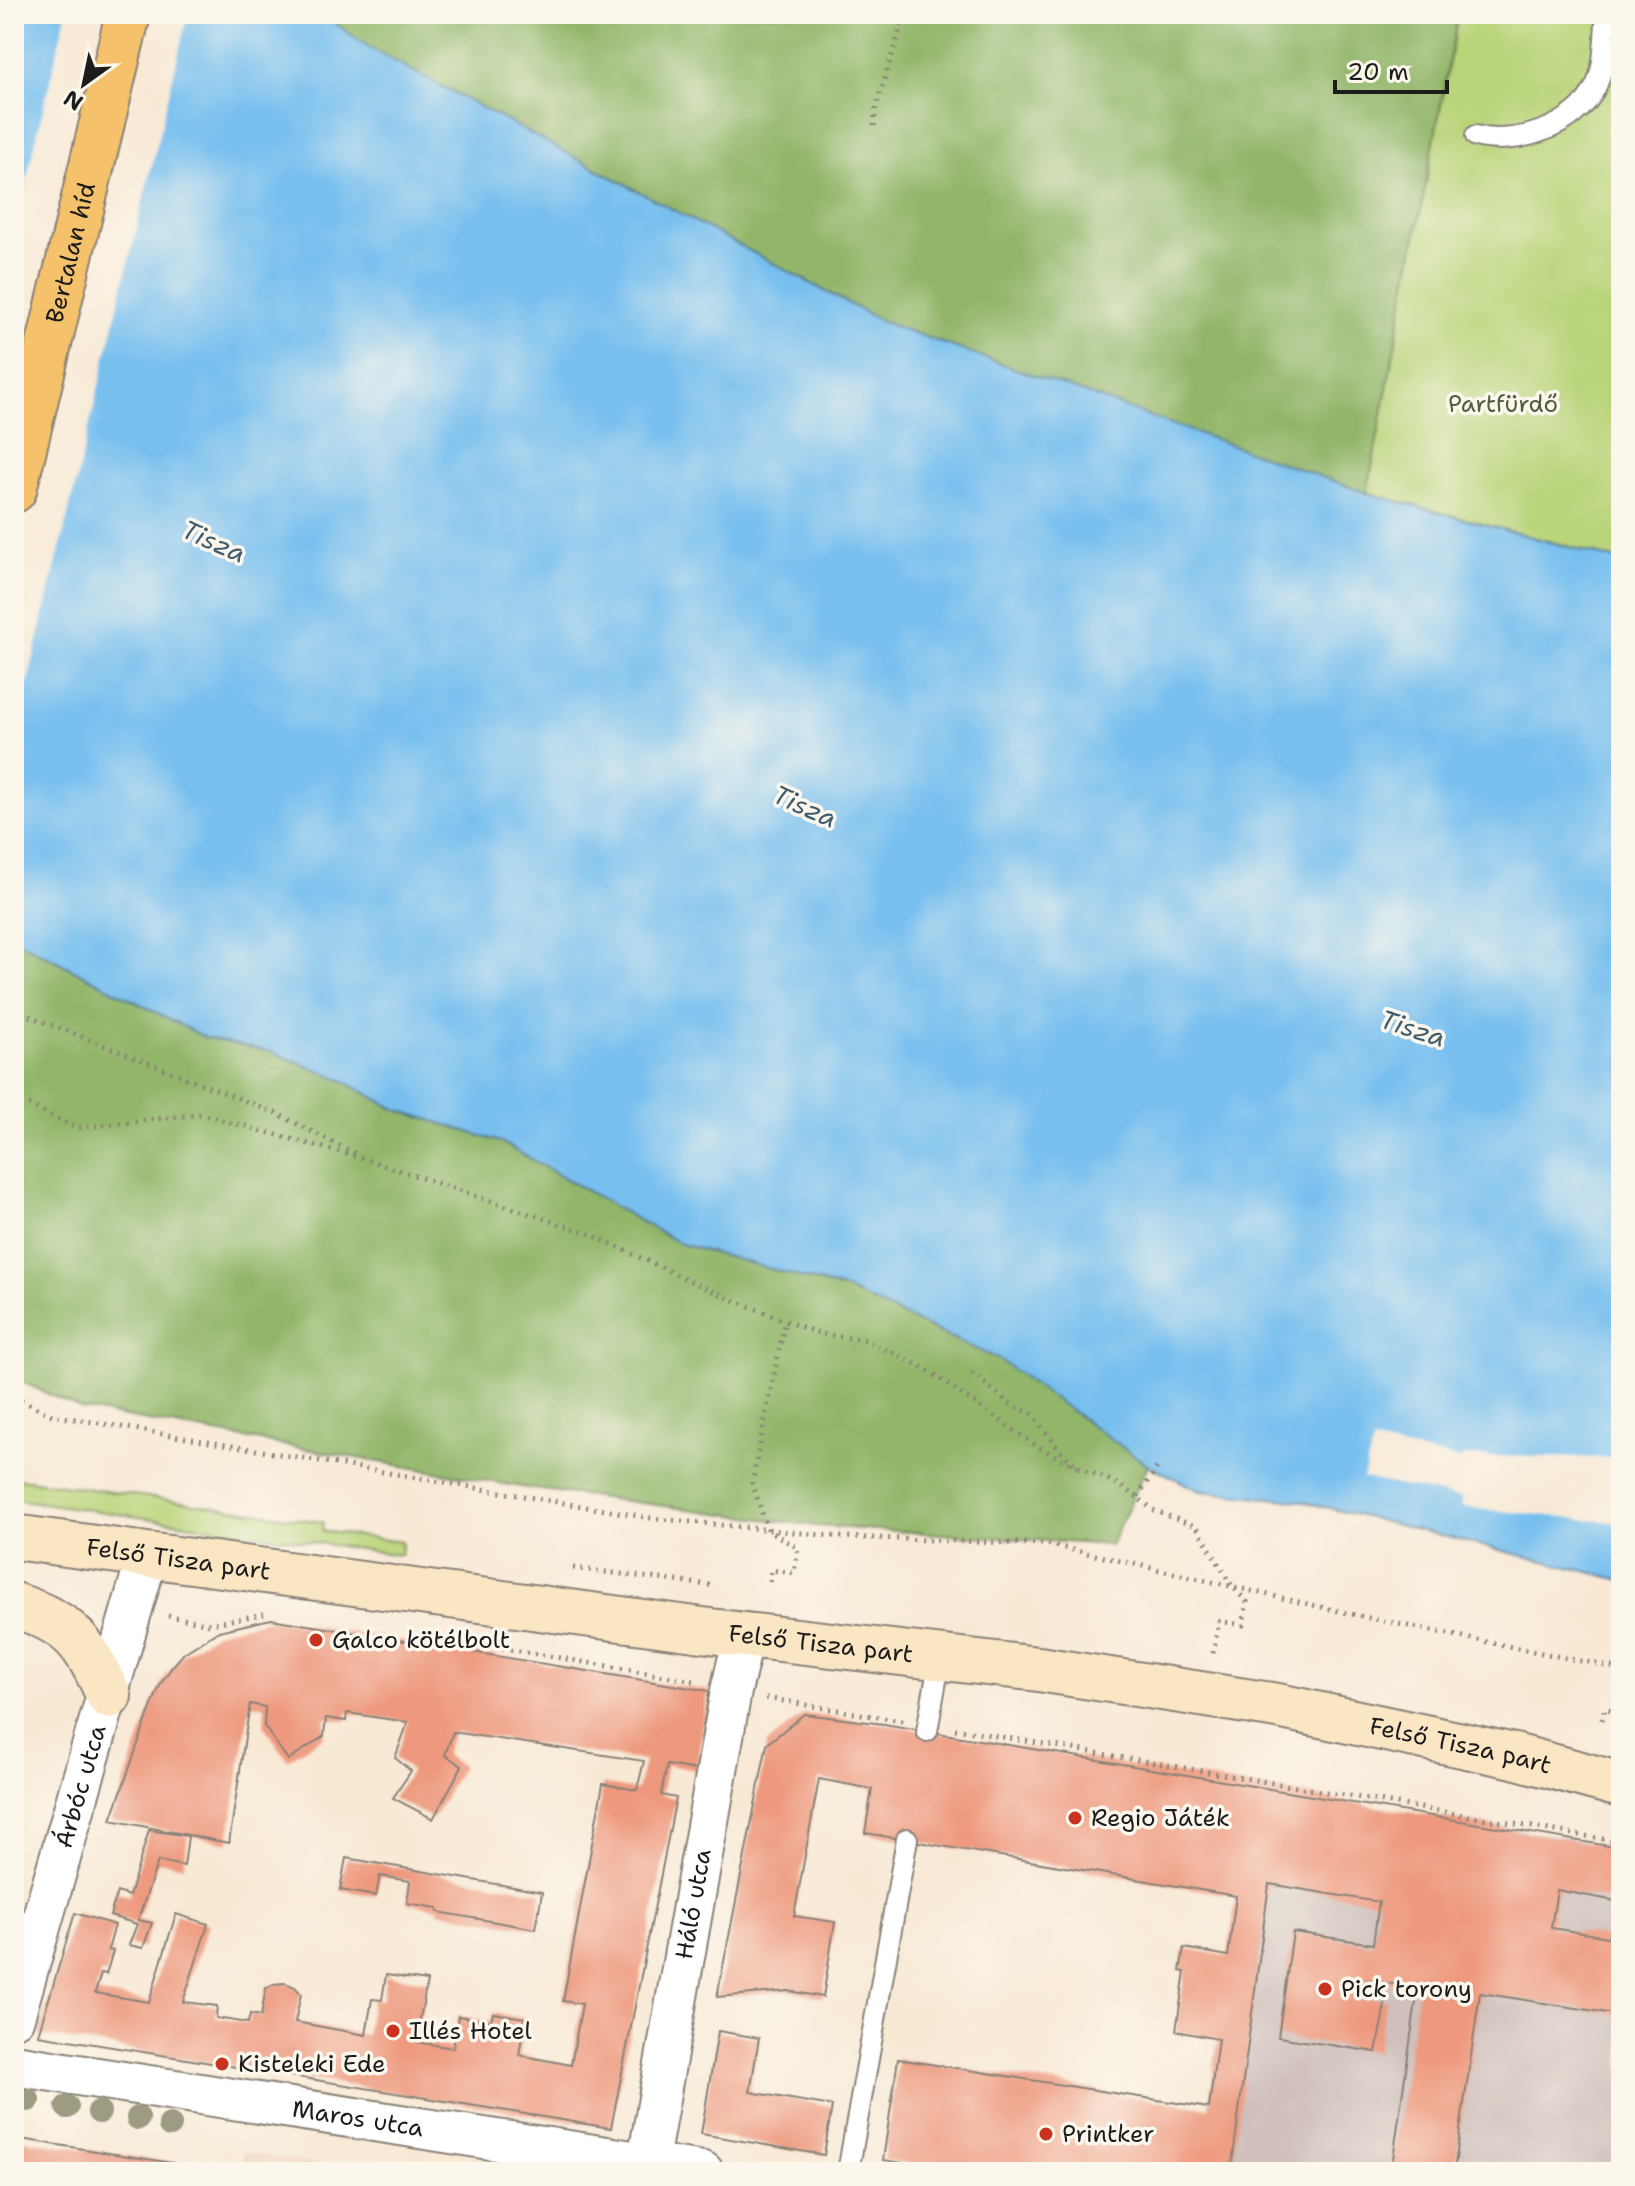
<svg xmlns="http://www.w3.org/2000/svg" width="1635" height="2186" font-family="'Shantell Sans',sans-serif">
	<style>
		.built { fill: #f3d4bf }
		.industrial { fill: #cfc0bb }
		.green { fill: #b9d479; stroke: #6a784a; stroke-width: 2 }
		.forest { fill: #92b669; stroke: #576942; stroke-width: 2 }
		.water { fill: #77bfef; stroke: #4a6e86; stroke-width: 2 }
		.pier { fill: #f8e9d5 }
		.building { fill: #ee997e }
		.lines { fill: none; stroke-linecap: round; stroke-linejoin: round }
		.lane-casing { stroke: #8a8278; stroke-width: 24 }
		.street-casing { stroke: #8a8278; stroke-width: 44 }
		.secondary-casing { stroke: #8a8278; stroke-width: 48 }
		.primary-casing { stroke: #8a8278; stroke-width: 48 }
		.path { stroke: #8a8278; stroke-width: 5; stroke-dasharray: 2 6; stroke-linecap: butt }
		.lane { stroke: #fff; stroke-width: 20 }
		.street { stroke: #fff; stroke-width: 40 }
		.secondary { stroke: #fbe6c4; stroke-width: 44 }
		.primary { stroke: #f5c16b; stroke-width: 44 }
		.tree { fill: #9d9b81 }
		.poi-dot { fill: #c8321e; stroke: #fbf7ec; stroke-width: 3 }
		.labels { text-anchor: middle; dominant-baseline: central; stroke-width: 7; stroke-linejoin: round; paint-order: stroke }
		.street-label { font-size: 24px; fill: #1c1c1c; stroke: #fbf7ec }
		.park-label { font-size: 24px; fill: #535c3d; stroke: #fbf7ec }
		.poi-label { font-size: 24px; fill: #1c1c1c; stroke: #fbf7ec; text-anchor: start }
		.water-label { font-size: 26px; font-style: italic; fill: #405d70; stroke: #fbf7ec }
	</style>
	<rect width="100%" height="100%" fill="#fbf7ec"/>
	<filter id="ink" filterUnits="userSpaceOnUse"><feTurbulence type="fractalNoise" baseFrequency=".0125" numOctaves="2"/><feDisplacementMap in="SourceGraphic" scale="16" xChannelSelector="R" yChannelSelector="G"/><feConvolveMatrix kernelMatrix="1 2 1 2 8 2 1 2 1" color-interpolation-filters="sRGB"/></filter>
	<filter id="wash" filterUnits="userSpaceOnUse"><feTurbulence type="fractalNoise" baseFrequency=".006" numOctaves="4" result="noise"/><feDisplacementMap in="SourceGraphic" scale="32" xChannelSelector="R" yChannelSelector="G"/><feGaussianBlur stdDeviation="1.8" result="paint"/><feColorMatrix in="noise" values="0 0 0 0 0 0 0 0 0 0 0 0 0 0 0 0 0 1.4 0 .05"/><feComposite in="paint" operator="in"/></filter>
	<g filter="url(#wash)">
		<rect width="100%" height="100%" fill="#f8e9d5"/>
		<path class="built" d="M244,2152L368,2172H241Z"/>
		<path class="industrial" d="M1254,1787L1565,1837L1621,1848V2172H1200L1236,1896Z"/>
		<g class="green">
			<path d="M1458,14H1621V561L1367,493Z"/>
			<path d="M14,1478L323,1522L322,1531L402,1542L401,1555L14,1499Z"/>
		</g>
		<g class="forest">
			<path d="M322,14H1458L1367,493L883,322L370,48Z"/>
			<path d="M14,939L206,1038L272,1052L340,1079L395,1109L501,1142L681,1244L847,1290L998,1359L1148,1465L1111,1545L817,1526L527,1488L80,1409L14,1378Z"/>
		</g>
		<path class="water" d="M14,14H322L370,48L883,322L1367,493L1621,561V1580L1300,1501L1200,1491L1148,1465L998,1359L847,1290L681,1244L501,1142L395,1109L340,1079L272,1052L206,1038L14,939Z"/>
		<g class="pier">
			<path d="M66,14H188L14,740V232Z"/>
			<path d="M1373,1442L1462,1459L1463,1456L1621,1458V1523L1462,1507V1498L1363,1478Z"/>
		</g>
		<g id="blocks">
			<g class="building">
				<path d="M271,1619L709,1691L696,1770L667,1765L661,1795L676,1798L611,2128L38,2035L75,1913L115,1925L108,1950L113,1951L106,1974L101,1973L95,1993L149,2002L176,1914L208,1924L183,2002L217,2006L216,2018L248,2023L250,2014L261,2016L266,1988L274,1984L285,1983L295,1987L301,1994L295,2022L366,2035L372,1999L382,2000L386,1975L427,1981L416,2042L453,2048L458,2016L491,2021L493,2013L525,2018L519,2055L571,2065L582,2004L563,2001L603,1784L637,1790L644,1761L453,1732L445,1755L462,1766L433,1819L393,1798L411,1771L395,1758L408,1722L347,1713L346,1721L326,1718L324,1736L288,1760L264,1726L265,1707L250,1704L229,1843L111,1820L149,1713L161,1683L172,1667L184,1653L219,1631Z"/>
				<path d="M804,1714L884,1724L1621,1848V1902L1557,1890L1551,1928L1621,1939V2015L1480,1993L1454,2172H1391L1418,1988L1368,1980L1365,1998L1386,2000L1376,2052L1278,2037L1293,1932L1373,1944L1379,1902L1269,1884L1231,2172H961L883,2160L898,2059L1209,2108L1218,2039L1176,2031L1185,1972L1180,1971L1184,1948L1228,1956L1236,1896L865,1833L872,1789L819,1779L794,1916L835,1922L823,1997L789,1991L717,1997L767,1744Z"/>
				<path d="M149,1830L188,1836L184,1866L158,1861L138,1920L152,1923L143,1948L129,1945L137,1924L110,1916L117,1892L129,1896Z"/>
				<path d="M346,1858L542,1892L536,1929L438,1912V1908L407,1903L410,1881L380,1876L376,1896L340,1890Z"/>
				<path d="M718,2031L759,2038L750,2092L832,2106L824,2155L701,2134Z"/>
				<path d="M14,2138L217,2170L216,2172H14Z"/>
			</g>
		</g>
	</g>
	<g filter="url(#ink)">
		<use href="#blocks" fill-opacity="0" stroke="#8a8278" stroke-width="2"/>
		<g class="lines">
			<defs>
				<g id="lane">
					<path d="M1476,136C1515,147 1577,126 1595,88C1606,67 1604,37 1607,14"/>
					<path d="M927,1731L940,1658"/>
					<path d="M848,2172L907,1839"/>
				</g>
				<g id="street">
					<path id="s1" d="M14,2017L147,1557"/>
					<path id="s2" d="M14,2065L703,2172"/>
					<path id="s3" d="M646,2172L731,1691L744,1636"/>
				</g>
				<g id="secondary">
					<path id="s4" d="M14,1537L710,1631L1039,1669L1278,1706L1514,1756L1621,1785"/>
					<path d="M14,1605C73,1624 84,1642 109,1696"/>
				</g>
				<g id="primary">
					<path id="s5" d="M14,490L128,14"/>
				</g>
			</defs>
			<use href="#lane" class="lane-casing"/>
			<use href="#street" class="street-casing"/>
			<use href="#secondary" class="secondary-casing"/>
			<use href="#primary" class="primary-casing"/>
			<g class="path">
				<path d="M874,126L876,107L905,14"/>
				<path d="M14,1010L276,1113L356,1154"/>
				<path d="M14,1098L77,1128L201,1114L368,1160L590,1234L705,1288L785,1321L821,1334L866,1340L926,1369L1038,1447L1078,1467"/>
				<path d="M972,1373L1009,1403L1032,1414L1060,1451L1078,1467L1112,1481L1137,1497"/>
				<path d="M14,1397L52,1415L651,1518L842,1537L1047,1544L1369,1618L1621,1669"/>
				<path d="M1157,1468L1137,1497L1153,1510L1197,1527L1232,1586L1247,1602L1243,1625L1219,1621L1213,1654"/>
				<path d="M573,1568L715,1586"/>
				<path d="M770,1582L771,1570L794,1573L798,1548L768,1530L752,1483L785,1321"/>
				<path d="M168,1616L210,1624L264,1614"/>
				<path d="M479,1644L694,1681"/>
				<path d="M1621,1647L1618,1668L1621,1673"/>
				<path d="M766,1698L902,1721"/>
				<path d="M1602,1720L1605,1708L1621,1713"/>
				<path d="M955,1729L1621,1842"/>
			</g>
			<use href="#lane" class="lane"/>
			<use href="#street" class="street"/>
			<use href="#secondary" class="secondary"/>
			<use href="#primary" class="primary"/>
		</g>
		<g class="tree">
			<circle cx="28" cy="2100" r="12"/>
			<circle cx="67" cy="2107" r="12"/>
			<circle cx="99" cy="2112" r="12"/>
			<circle cx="138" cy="2118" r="12"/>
			<circle cx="170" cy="2125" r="12"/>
		</g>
	</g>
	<g class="poi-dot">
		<circle cx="316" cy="1640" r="8"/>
		<circle cx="1075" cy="1818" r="8"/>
		<circle cx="1325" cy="1989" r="8"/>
		<circle cx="393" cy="2031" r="8"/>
		<circle cx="222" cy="2064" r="8"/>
		<circle cx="1046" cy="2134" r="8"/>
	</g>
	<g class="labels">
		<g class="street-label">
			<text stroke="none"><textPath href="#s5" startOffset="244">Bertalan híd</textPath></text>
			<text stroke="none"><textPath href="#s4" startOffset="166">Felső Tisza part</textPath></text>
			<text stroke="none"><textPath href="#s4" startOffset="814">Felső Tisza part</textPath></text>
			<text stroke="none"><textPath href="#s4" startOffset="1462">Felső Tisza part</textPath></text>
			<text stroke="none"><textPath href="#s1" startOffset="240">Árbóc utca</textPath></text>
			<text stroke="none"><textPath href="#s3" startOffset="272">Háló utca</textPath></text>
			<text stroke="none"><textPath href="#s2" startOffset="348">Maros utca</textPath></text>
		</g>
		<g class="park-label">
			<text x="1503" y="404">Partfürdő</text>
		</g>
		<g class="poi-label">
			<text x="332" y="1640">Galco kötélbolt</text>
			<text x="1091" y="1818">Regio Játék</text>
			<text x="1341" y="1989">Pick torony</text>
			<text x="409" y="2031">Illés Hotel</text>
			<text x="238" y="2064">Kisteleki Ede</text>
			<text x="1062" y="2134">Printker</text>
		</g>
		<g class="water-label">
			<text transform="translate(214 541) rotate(24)">Tisza</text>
			<text transform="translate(805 806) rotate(24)">Tisza</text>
			<text transform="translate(1413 1028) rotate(18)">Tisza</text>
		</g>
	</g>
	<rect width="1635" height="2186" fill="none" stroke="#fbf7ec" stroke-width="48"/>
	<g transform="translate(84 84) rotate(213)" stroke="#fbf7ec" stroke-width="6" paint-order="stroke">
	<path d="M0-6L14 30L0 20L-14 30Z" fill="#1c1c1c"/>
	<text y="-12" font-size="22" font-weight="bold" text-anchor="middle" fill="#1c1c1c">N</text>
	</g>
	<path d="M1335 80v12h112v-12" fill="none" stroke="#1c1c1c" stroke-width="4"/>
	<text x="1347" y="80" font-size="24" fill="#1c1c1c" stroke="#fbf7ec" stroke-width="6" paint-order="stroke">20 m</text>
</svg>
